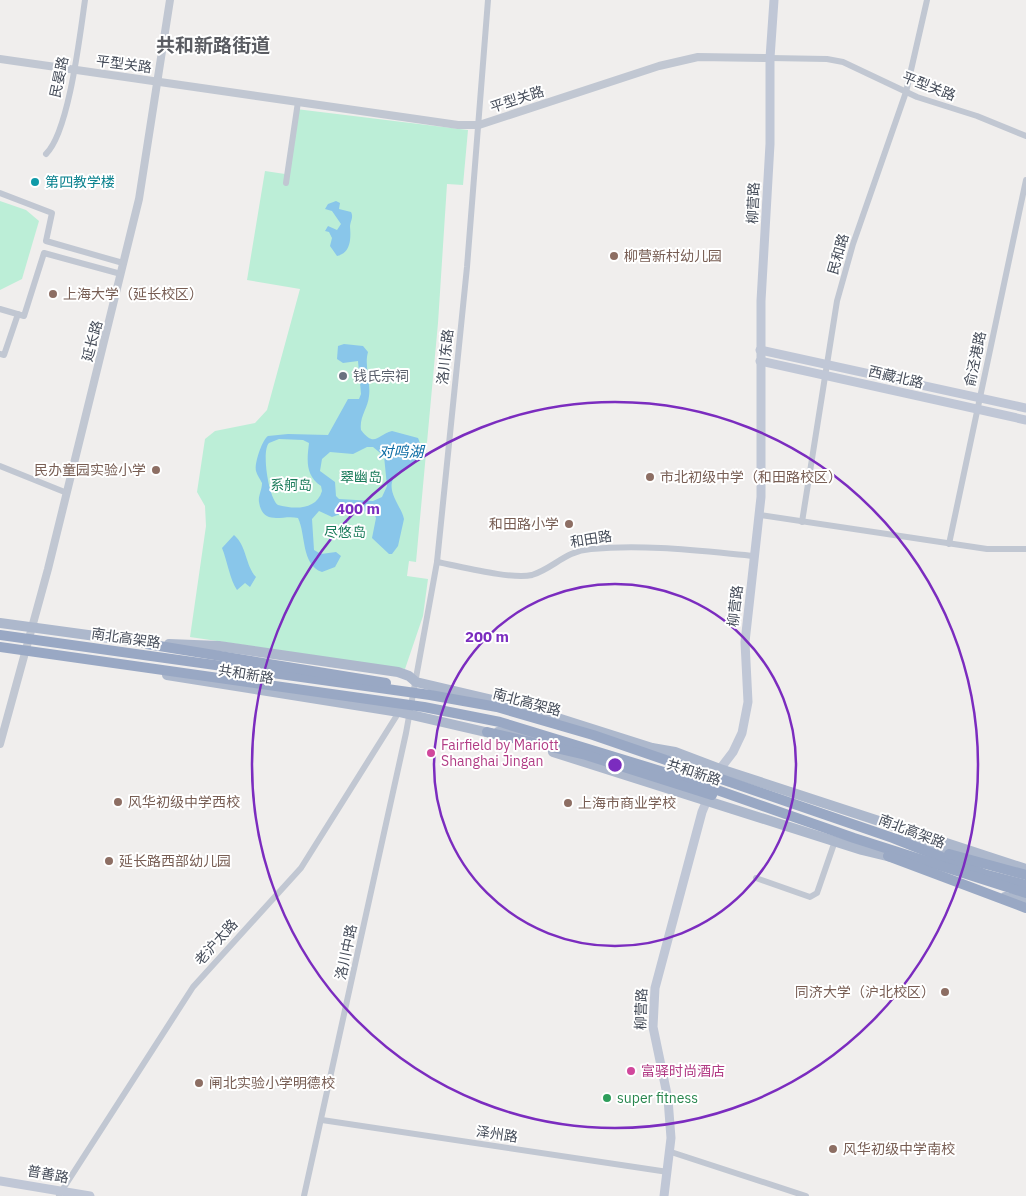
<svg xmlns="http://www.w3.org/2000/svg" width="1026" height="1196" font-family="'IBM Plex Sans','Noto Sans SC',sans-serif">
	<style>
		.green { fill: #bceed7 }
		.water { fill: #89c6ea; fill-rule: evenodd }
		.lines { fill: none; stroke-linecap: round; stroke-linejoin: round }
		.minor { stroke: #c1c7d2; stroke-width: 6 }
		.tertiary { stroke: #c1c7d2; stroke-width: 8 }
		.secondary { stroke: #c0c7d6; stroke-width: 9 }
		.primary { stroke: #adb8cc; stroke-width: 10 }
		.trunk { stroke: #99a8c4; stroke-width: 10 }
		.ring { fill: none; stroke: #7b2cbf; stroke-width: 2.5 }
		.culture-dot { fill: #0f9aa8; stroke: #fff; stroke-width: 2 }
		.education-dot { fill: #8d6e63; stroke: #fff; stroke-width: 2 }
		.worship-dot { fill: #6b7280; stroke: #fff; stroke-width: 2 }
		.hotel-dot { fill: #d1479c; stroke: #fff; stroke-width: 2 }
		.leisure-dot { fill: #2e9e5b; stroke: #fff; stroke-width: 2 }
		.labels { text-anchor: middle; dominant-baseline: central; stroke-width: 4; stroke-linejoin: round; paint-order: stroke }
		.street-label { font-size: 14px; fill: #464d5a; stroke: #fff }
		.culture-label { font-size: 14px; fill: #0d838f; stroke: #fff; text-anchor: start }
		.education-label { font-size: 14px; fill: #785e54; stroke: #fff; text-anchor: start }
		.worship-label { font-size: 14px; fill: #5b616d; stroke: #fff; text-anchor: start }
		.park-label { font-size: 14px; fill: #187a59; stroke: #fff }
		.hotel-label { font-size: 14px; fill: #b23c85; stroke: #fff; text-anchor: start }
		.leisure-label { font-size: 14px; fill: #27864d; stroke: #fff; text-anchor: start }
		.water-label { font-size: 15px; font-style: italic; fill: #0e6da5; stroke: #fff }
		.district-label { font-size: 19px; font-weight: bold; fill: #5a5c62; stroke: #fff }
		.centre { fill: #7b2cbf; stroke: #fff; stroke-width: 2.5 }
		.ring-label { font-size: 15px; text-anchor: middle; font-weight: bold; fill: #7b2cbf; stroke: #fff; stroke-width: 4; stroke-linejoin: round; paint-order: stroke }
	</style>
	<rect width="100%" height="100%" fill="#f0eeed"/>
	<g class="green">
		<path d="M296,109L468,130L463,185L447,184L438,323L416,562L409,561L407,576L428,579L423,616L405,669L190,637L206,526L205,506L197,492L205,439L215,431L255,423L267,410L300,289L247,280L265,171L285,174Z"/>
		<path d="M0,201L26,210L39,221L22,279L0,290Z"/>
	</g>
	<g class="water">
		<path d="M336,201L340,203L339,209L351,212C354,218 350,221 350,227C351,238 351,253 337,256L330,246L332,238L329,232L325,231L328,226L337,230L341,224L332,211L325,209L328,204Z"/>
		<path d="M344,344L363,346L368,352C364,366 371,381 369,396C368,408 359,417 361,430C375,448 377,435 392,431L418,438C425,452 414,468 399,471C381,488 401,504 404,519L398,546L392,554H389L372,538L376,518L373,511L346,512L332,517L319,511L312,519L314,550L321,554L336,552L341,556L335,567L322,572C301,565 306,534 298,518C283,514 263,527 259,502C258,496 262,490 262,483C260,479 257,475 256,471C254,464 262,440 268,436L288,434L328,435L348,399H359L361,394L358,361L343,363L337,359L338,346ZM279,439L303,440L309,443C307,460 305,475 321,486L322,491C316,511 293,509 278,505C269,499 261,451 269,443ZM367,447H373L384,456L387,486L382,497L373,501L339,499L336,496L335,482L320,471L322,459L330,452L353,454Z"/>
		<path d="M234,535C247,546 245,565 256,577L250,587L245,583L237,590C230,580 227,560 222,548Z"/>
	</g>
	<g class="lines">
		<g class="minor">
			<path d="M770,58L827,59L843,62L917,97L977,116L1026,136"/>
			<path d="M46,154C69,132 80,34 85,0"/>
			<path d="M286,183L298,102"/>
			<path d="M0,193L52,213L46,241L123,263"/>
			<path d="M0,309L24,316L44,253L121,274"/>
			<path d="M0,354L4,355L18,314"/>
			<path d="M0,466L67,493"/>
			<path d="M760,515L987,549H1026"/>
			<path d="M802,522L837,301L853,244L906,92L927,0"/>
			<path d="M949,544L1026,180"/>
			<path d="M437,562C459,566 512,580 532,575C554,568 565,551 591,549C646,544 700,551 755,556"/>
			<path d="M756,878L810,897L817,893L835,841"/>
			<path d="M322,1120L668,1172"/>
			<path d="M671,1152L806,1196"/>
			<path d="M59,1195L193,987L301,868L399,712"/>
			<path d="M304,1196L406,733L437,562L467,267L488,0"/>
		</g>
		<g class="tertiary">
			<path d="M0,59L458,125H479L659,66L698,57L770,58"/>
			<path d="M0,744L48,569L139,199L170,0"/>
		</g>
		<g class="secondary">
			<path d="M760,350L1026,408"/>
			<path d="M760,361L1026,420"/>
			<path d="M0,1181L90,1196"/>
			<path d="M664,1196L671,1138L668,1099L653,1027L655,988L702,812L720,769L733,752L742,733L748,702L745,642L761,497V301L770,144V58L774,0"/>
		</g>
		<g class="primary">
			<path d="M0,623L154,644"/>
			<path d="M169,644L219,646L398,672L409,676L416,682L526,708L652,748L675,752L720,769L1026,869"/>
			<path d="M167,675L399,712L494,734"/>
			<path d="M498,732L518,733L531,736"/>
			<path d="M553,752L862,850L895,858"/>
			<path d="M902,837L956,856"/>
			<path d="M1005,897L1026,901"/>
		</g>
		<g class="trunk">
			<path d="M0,635L430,695L497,707L593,735L893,838L984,874L1026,885"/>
			<path d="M147,644L386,683"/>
			<path d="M0,647L424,707L500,722L680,777L854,838L1026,893"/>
			<path d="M487,732L586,755L712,795"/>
			<path d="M949,854L1026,875"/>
			<path d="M888,856L1026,908"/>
		</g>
	</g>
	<g class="ring">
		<circle cx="615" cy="765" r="181"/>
		<circle cx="615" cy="765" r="363"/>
	</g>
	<circle class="culture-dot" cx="35" cy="182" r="5"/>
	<g class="education-dot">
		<circle cx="614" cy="256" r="5"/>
		<circle cx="53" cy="294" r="5"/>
		<circle cx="156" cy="470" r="5"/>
		<circle cx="650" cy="477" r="5"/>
		<circle cx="569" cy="524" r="5"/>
		<circle cx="118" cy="802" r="5"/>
		<circle cx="568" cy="803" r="5"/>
		<circle cx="109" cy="861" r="5"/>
		<circle cx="945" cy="992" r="5"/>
		<circle cx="199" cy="1083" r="5"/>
		<circle cx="833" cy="1149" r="5"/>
	</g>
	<circle class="worship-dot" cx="343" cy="376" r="5"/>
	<g class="hotel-dot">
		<circle cx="431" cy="753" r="5"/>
		<circle cx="631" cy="1071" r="5"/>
	</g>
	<circle class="leisure-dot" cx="607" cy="1098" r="5"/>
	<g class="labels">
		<g class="street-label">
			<text transform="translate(124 64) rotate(7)">平型关路</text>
			<text transform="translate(59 77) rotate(-78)">民晏路</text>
			<text transform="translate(929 86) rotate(21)">平型关路</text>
			<text transform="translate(517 99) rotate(-18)">平型关路</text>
			<text transform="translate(753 203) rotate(-87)">柳营路</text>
			<text transform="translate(838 254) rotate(-74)">民和路</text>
			<text transform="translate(92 341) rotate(-75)">延长路</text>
			<text transform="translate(445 357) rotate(-84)">洛川东路</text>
			<text transform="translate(975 359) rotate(-78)">俞泾港路</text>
			<text transform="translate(896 377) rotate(13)">西藏北路</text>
			<text transform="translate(591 539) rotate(-9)">和田路</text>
			<text transform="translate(735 606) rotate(-83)">柳营路</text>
			<text transform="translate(126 638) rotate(8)">南北高架路</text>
			<text transform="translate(246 674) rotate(9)">共和新路</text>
			<text transform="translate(527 702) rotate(15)">南北高架路</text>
			<text transform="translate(694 772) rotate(18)">共和新路</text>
			<text transform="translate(912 831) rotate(21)">南北高架路</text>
			<text transform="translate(216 942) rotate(-48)">老沪太路</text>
			<text transform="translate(346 952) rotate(-78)">洛川中路</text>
			<text transform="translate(641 1009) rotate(-88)">柳营路</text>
			<text transform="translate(497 1134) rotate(8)">泽州路</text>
			<text transform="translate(48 1174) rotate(10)">普善路</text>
		</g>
		<g class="culture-label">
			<text x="45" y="182">第四教学楼</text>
		</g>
		<g class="education-label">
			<text x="624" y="256">柳营新村幼儿园</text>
			<text x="63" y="294">上海大学（延长校区）</text>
			<text x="146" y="470" text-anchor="end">民办童园实验小学</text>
			<text x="660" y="477">市北初级中学（和田路校区）</text>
			<text x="559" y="524" text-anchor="end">和田路小学</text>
			<text x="128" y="802">风华初级中学西校</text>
			<text x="578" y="803">上海市商业学校</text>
			<text x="119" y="861">延长路西部幼儿园</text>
			<text x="935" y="992" text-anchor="end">同济大学（沪北校区）</text>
			<text x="209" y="1083">闸北实验小学明德校</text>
			<text x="843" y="1149">风华初级中学南校</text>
		</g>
		<g class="worship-label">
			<text x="353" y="376">钱氏宗祠</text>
		</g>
		<g class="park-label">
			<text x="361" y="477">翠幽岛</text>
			<text x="291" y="485">系舸岛</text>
			<text x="345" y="532">尽悠岛</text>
		</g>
		<g class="hotel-label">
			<text x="441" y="745">Fairfield by Mariott<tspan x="441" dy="16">Shanghai Jingan</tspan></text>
			<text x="641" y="1071">富驿时尚酒店</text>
		</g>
		<g class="leisure-label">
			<text x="617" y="1098">super fitness</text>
		</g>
		<g class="water-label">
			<text x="401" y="451">对鸣湖</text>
		</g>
		<g class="district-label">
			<text x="213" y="45">共和新路街道</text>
		</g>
	</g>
	<circle cx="615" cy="765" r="8" class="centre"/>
	<g class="ring-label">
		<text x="358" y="514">400 m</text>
		<text x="487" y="642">200 m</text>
	</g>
</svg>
